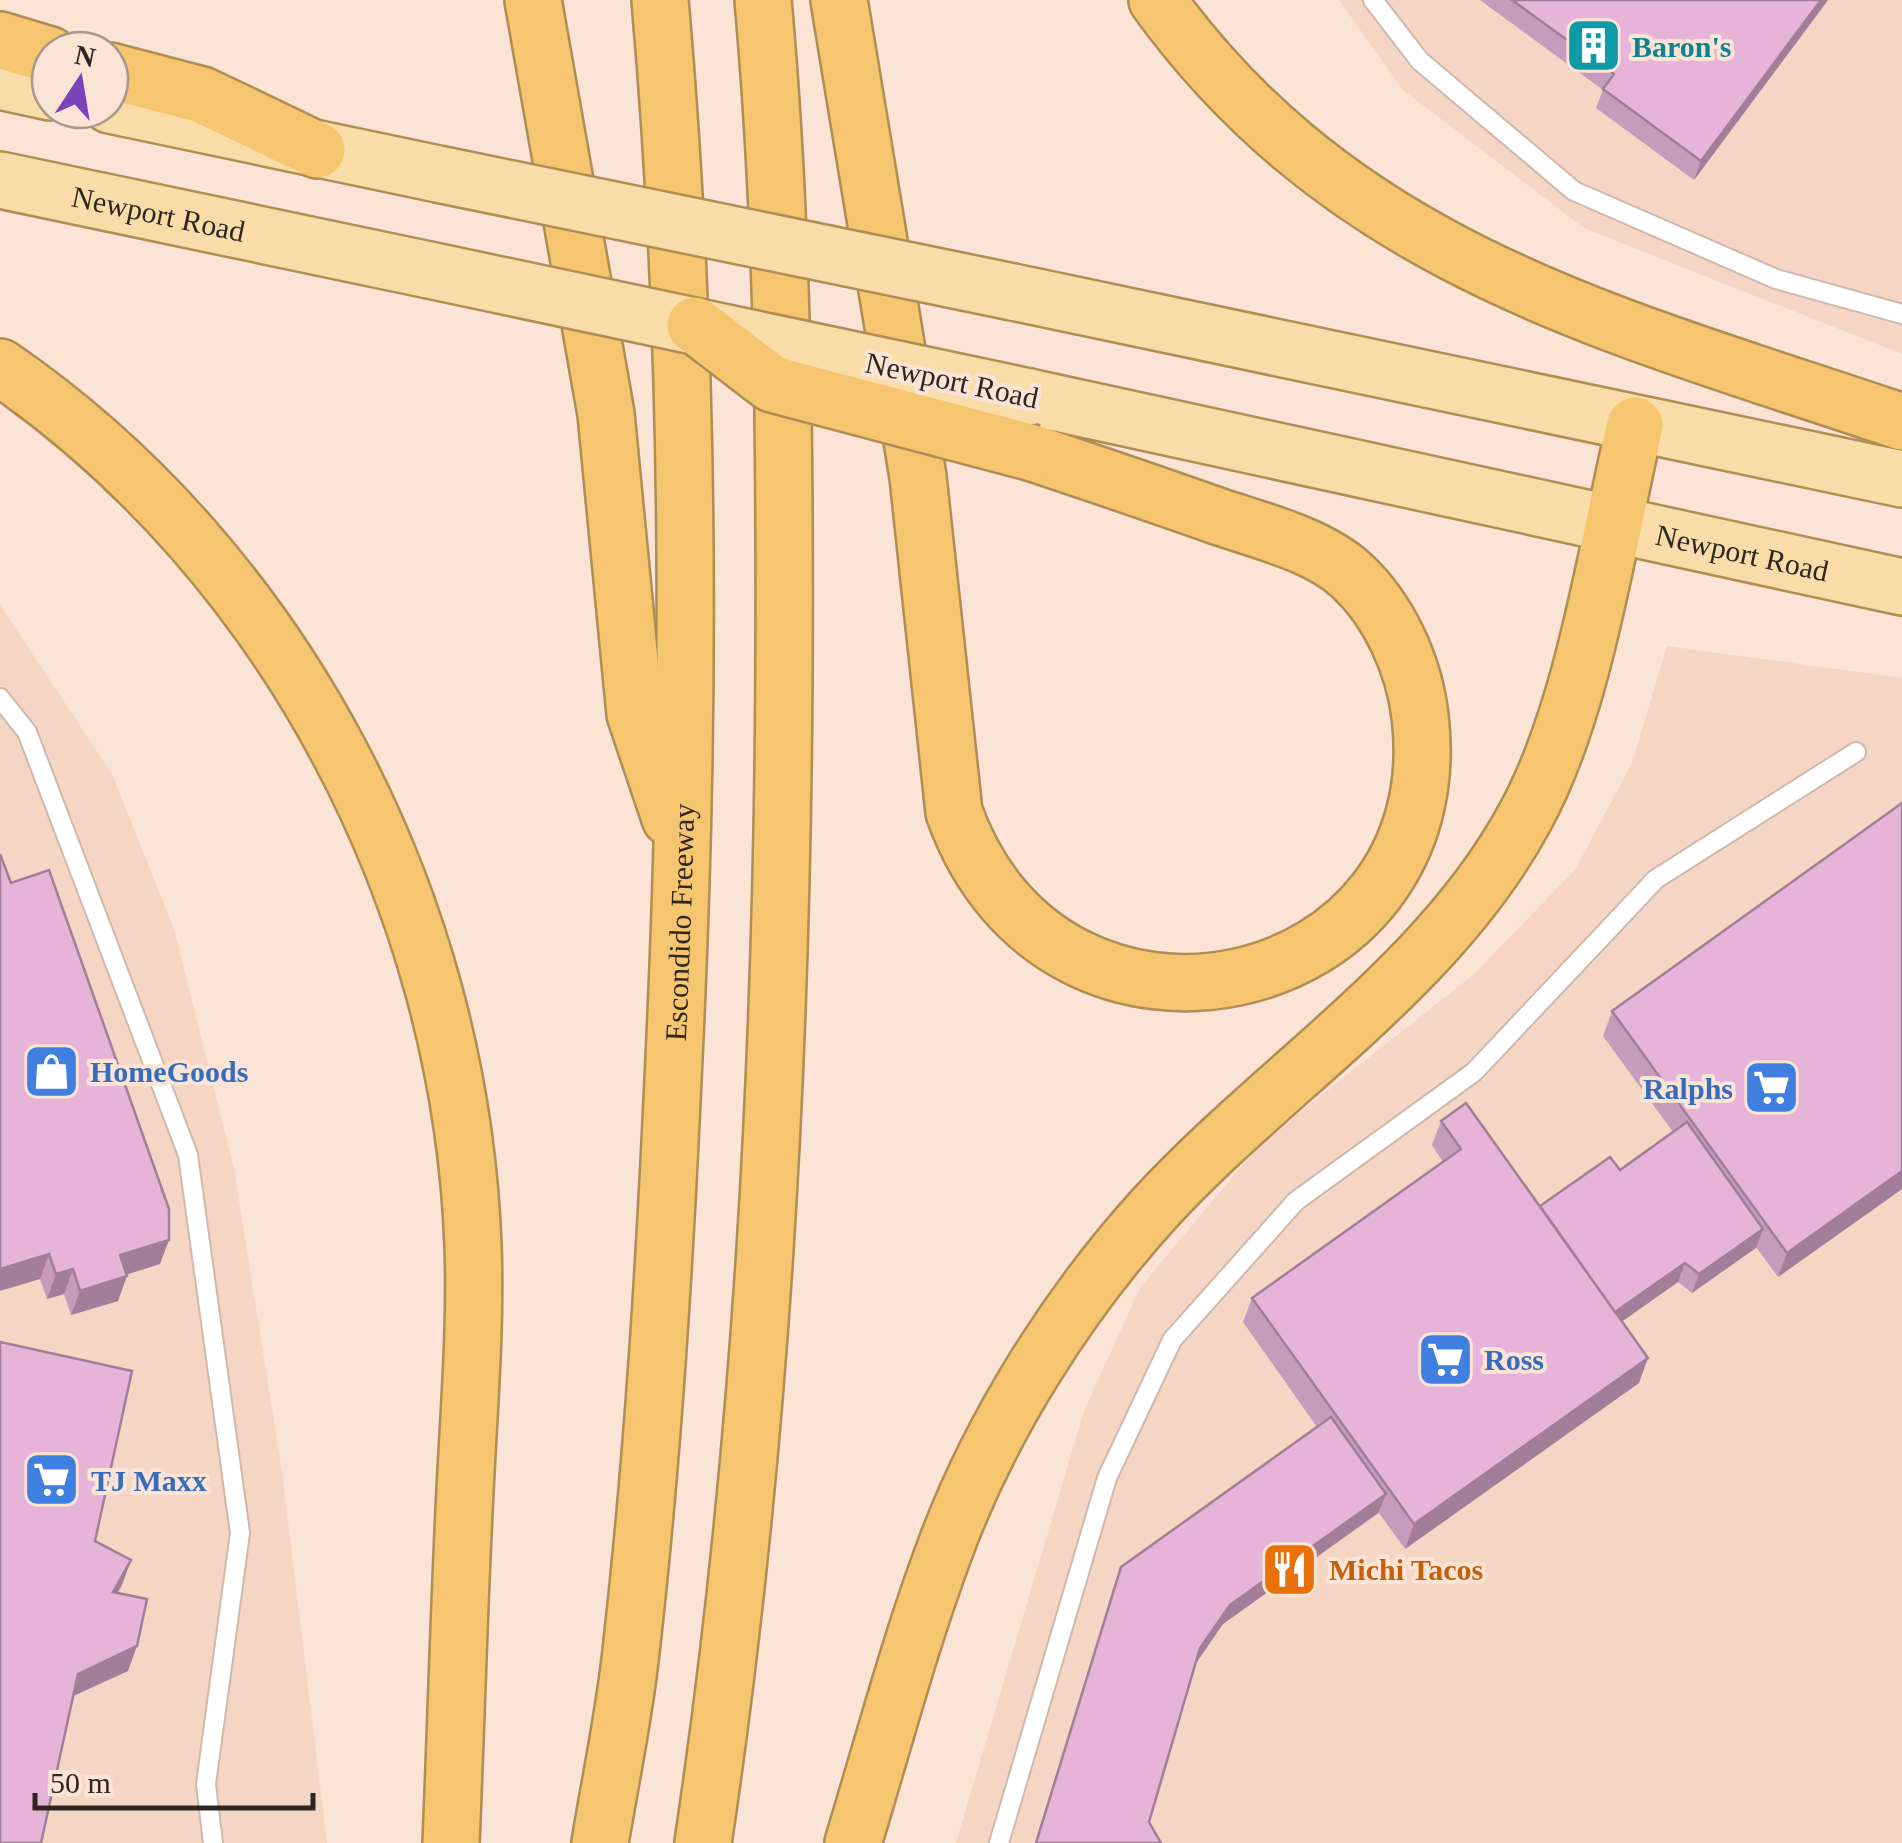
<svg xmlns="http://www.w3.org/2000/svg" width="1902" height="1843" font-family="'Times New Roman',serif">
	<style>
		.built { fill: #f5d5c3 }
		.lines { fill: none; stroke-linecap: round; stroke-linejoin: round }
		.service-casing { stroke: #d0b8ab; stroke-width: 22 }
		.primary-casing { stroke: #b08d54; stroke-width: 60 }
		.motorway-casing { stroke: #b08d54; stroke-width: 60 }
		.service { stroke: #fff; stroke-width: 18 }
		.primary { stroke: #fadca9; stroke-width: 55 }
		.motorway { stroke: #f6c56f; stroke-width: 55 }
		.primary-bridge-casing { stroke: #b08d54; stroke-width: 60; stroke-linecap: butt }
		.motorway-bridge-casing { stroke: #b08d54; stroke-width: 60; stroke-linecap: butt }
		.primary-bridge { stroke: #fadca9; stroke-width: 55 }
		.motorway-bridge { stroke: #f6c56f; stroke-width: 55 }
		.wall { fill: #c79bbb }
		.shaded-wall { fill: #a27e98 }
		.building { fill: #e7b4d9; stroke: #a27e98; stroke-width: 2.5 }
		.labels { text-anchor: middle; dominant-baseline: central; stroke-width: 8; stroke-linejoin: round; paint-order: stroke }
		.culture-label { font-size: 30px; font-weight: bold; fill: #0d838f; stroke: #fbe3d5; text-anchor: start }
		.street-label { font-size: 30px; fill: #2f2621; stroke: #fbe3d5 }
		.shop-label { font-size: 30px; font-weight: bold; fill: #366cbe; stroke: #fbe3d5; text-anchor: start }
		.food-label { font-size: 30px; font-weight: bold; fill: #c56008; stroke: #fbe3d5; text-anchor: start }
	</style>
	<rect width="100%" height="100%" fill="#fbe3d5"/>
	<g class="built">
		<path d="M1339,0H1902V354L1584,228L1403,90Z"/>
		<path d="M0,605L112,774L174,929L234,1169L282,1472L327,1843H0Z"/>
		<path d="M1667,646L1902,678V1843H956L1084,1411L1140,1288L1260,1144L1473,975L1575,870L1632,763Z"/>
	</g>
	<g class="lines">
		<defs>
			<g id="service">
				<path d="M1373,0L1420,61L1574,191L1776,279L1902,314"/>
				<path d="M0,698L27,732L188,1155L240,1533L206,1784L213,1843"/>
				<path d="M999,1843L1107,1478L1172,1340L1296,1201L1474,1072L1656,879L1856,752"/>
			</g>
			<g id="primary">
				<path d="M0,81L50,92"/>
				<path d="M110,105L438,174"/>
				<path id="s1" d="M0,180L429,270"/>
				<path d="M1013,292L1902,479"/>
				<path id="s2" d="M1029,397L1902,587"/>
			</g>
			<g id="motorway">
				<path d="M533,0L606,414L635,714L670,818"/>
				<path d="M839,0L918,477L954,812C1054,1093 1455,1003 1420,716C1414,665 1389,610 1351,575C1318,545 1262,531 1220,517C1158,495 1096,474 1033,453"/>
				<path d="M1157,0C1346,261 1613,324 1902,422"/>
				<path d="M0,40L50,55"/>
				<path d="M110,71L202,95L317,150"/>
				<path d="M0,367C285,563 460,901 473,1245C476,1326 469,1409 465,1491C459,1608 456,1726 451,1843"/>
				<path id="s3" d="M600,1843C610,1782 623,1721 630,1660C653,1461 665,1258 674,1058C691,706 691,351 660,0"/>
				<path d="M703,1843C761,1455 782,1060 784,668C785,446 783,222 763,0"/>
				<path d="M853,1843C883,1745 909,1645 945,1549C990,1427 1067,1305 1154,1209C1274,1078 1439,977 1525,817C1584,710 1607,545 1635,425"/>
			</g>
		</defs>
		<use href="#service" class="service-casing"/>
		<use href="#primary" class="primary-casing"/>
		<use href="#motorway" class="motorway-casing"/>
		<use href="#service" class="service"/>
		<use href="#primary" class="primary"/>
		<use href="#motorway" class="motorway"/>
		<defs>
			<g id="primary-bridge">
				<path d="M438,174L1013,292"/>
				<path d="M429,270L1029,397"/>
			</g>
			<path id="motorway-bridge" d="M695,325L772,384L1033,453"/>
		</defs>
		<use href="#primary-bridge" class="primary-bridge-casing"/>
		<use href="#motorway-bridge" class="motorway-bridge-casing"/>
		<use href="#primary-bridge" class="primary-bridge"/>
		<use href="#motorway-bridge" class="motorway-bridge"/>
	</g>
	<g class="wall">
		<path d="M1480,0H1828L1694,180L1596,108L1603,90Z"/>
		<path d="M1902,803V1189L1778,1277L1756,1247L1692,1293L1678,1282L1622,1321L1639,1383L1405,1549L1379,1513L1223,1624L1196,1663L1149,1822L1161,1843H1035L1121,1567L1317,1427L1243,1322L1252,1298L1443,1162L1432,1145L1441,1121L1540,1206L1620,1170L1673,1132L1603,1036L1612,1011Z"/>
		<path d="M0,854L160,1264L126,1275L118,1301L71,1315L64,1294L47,1299L40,1279Z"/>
	</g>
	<g class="shaded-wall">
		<path d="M1821,0H1828L1694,180L1701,161Z"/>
		<path d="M1902,1171V1189L1778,1277L1787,1253Z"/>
		<path d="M1763,1229L1756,1248L1692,1293L1699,1274Z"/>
		<path d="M169,1240L160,1264L111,1279L120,1255Z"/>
		<path d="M49,1254L40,1279L0,1291V1269Z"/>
		<path d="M1685,1263L1678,1282L1603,1335L1610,1316Z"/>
		<path d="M73,1269L64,1294L47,1299L56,1274Z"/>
		<path d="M127,1276L118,1301L71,1315L80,1291Z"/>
		<path d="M1648,1358L1639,1383L1405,1549L1414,1524Z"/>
		<path d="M1386,1494L1379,1512L1223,1624L1194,1666L1200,1648L1230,1605Z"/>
		<path d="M131,1560L122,1585L104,1617L113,1592Z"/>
		<path d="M137,1646L128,1671L69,1698L78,1674Z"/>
	</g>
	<g class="building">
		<path d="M1512,0H1821L1701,161L1603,89L1614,74Z"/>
		<path d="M1902,803V1171L1787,1253L1612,1011Z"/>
		<path d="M0,854L11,883L49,870L169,1209V1240L120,1255L127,1276L80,1291L73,1269L56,1274L49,1254L0,1269Z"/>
		<path d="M1466,1103L1648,1358L1414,1524L1252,1298L1461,1149L1441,1121Z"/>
		<path d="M1687,1122L1763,1229L1699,1274L1685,1263L1615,1312L1540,1206L1610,1157L1620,1170Z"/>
		<path d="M0,1342L132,1371L95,1541L131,1560L113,1592L147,1599L137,1646L78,1674L41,1843H0Z"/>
		<path d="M1331,1417L1386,1494L1230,1605L1200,1648L1149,1822L1161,1843H1036L1121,1567Z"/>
	</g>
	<defs>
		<symbol id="building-square" viewBox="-11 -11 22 22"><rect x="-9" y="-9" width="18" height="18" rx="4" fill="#0f9aa8" stroke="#fbe3d5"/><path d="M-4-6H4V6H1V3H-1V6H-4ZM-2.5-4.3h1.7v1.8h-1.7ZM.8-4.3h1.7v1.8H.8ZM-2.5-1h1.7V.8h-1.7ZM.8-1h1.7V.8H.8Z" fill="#fff"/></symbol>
		<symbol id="shop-square" viewBox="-11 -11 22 22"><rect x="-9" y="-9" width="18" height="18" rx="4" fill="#3f7fe0" stroke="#fbe3d5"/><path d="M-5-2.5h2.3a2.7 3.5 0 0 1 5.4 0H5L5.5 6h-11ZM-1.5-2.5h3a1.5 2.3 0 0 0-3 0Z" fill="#fff"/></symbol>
		<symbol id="supermarket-square" viewBox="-11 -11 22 22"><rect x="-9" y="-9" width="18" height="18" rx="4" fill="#3f7fe0" stroke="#fbe3d5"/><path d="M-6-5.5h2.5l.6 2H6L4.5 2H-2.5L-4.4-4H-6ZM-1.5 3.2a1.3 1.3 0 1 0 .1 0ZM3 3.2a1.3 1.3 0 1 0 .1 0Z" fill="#fff"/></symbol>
		<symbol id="restaurant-square" viewBox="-11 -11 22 22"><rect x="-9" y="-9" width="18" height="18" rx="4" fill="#e8710a" stroke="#fbe3d5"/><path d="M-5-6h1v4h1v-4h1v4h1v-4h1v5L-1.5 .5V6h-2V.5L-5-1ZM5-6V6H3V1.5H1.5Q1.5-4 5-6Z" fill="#fff"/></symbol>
	</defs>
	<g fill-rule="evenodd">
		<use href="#building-square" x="1562" y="14" width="63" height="63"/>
		<use href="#shop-square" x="20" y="1040" width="63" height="63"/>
		<use href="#supermarket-square" x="1740" y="1056" width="63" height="63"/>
		<use href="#supermarket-square" x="1414" y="1328" width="63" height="63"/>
		<use href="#supermarket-square" x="20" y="1448" width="63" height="63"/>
		<use href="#restaurant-square" x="1258" y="1538" width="63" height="63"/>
	</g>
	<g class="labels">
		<g class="culture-label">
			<text x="1632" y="46">Baron's</text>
		</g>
		<g class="street-label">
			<text stroke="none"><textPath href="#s1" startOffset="162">Newport Road</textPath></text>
			<text transform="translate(952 380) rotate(12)">Newport Road</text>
			<text stroke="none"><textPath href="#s2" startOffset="730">Newport Road</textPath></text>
			<text stroke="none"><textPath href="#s3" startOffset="925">Escondido Freeway</textPath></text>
		</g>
		<g class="shop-label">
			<text x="90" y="1071">HomeGoods</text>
			<text x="1733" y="1088" text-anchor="end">Ralphs</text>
			<text x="1484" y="1359">Ross</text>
			<text x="91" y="1480">TJ Maxx</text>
		</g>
		<g class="food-label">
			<text x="1329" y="1569">Michi Tacos</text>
		</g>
	</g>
	<g transform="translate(80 80) rotate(12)"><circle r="48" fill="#fbe3d5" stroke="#a9978d" stroke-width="2.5"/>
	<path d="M0-8L18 38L0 25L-18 38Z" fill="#7b42b9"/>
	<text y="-15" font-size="28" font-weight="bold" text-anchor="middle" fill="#2f2621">N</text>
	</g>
	<path d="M35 1793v15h278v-15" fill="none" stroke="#2f2621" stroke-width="5"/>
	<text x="50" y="1793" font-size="30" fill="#2f2621" stroke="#fbe3d5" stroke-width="8" paint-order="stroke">50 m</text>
</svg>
